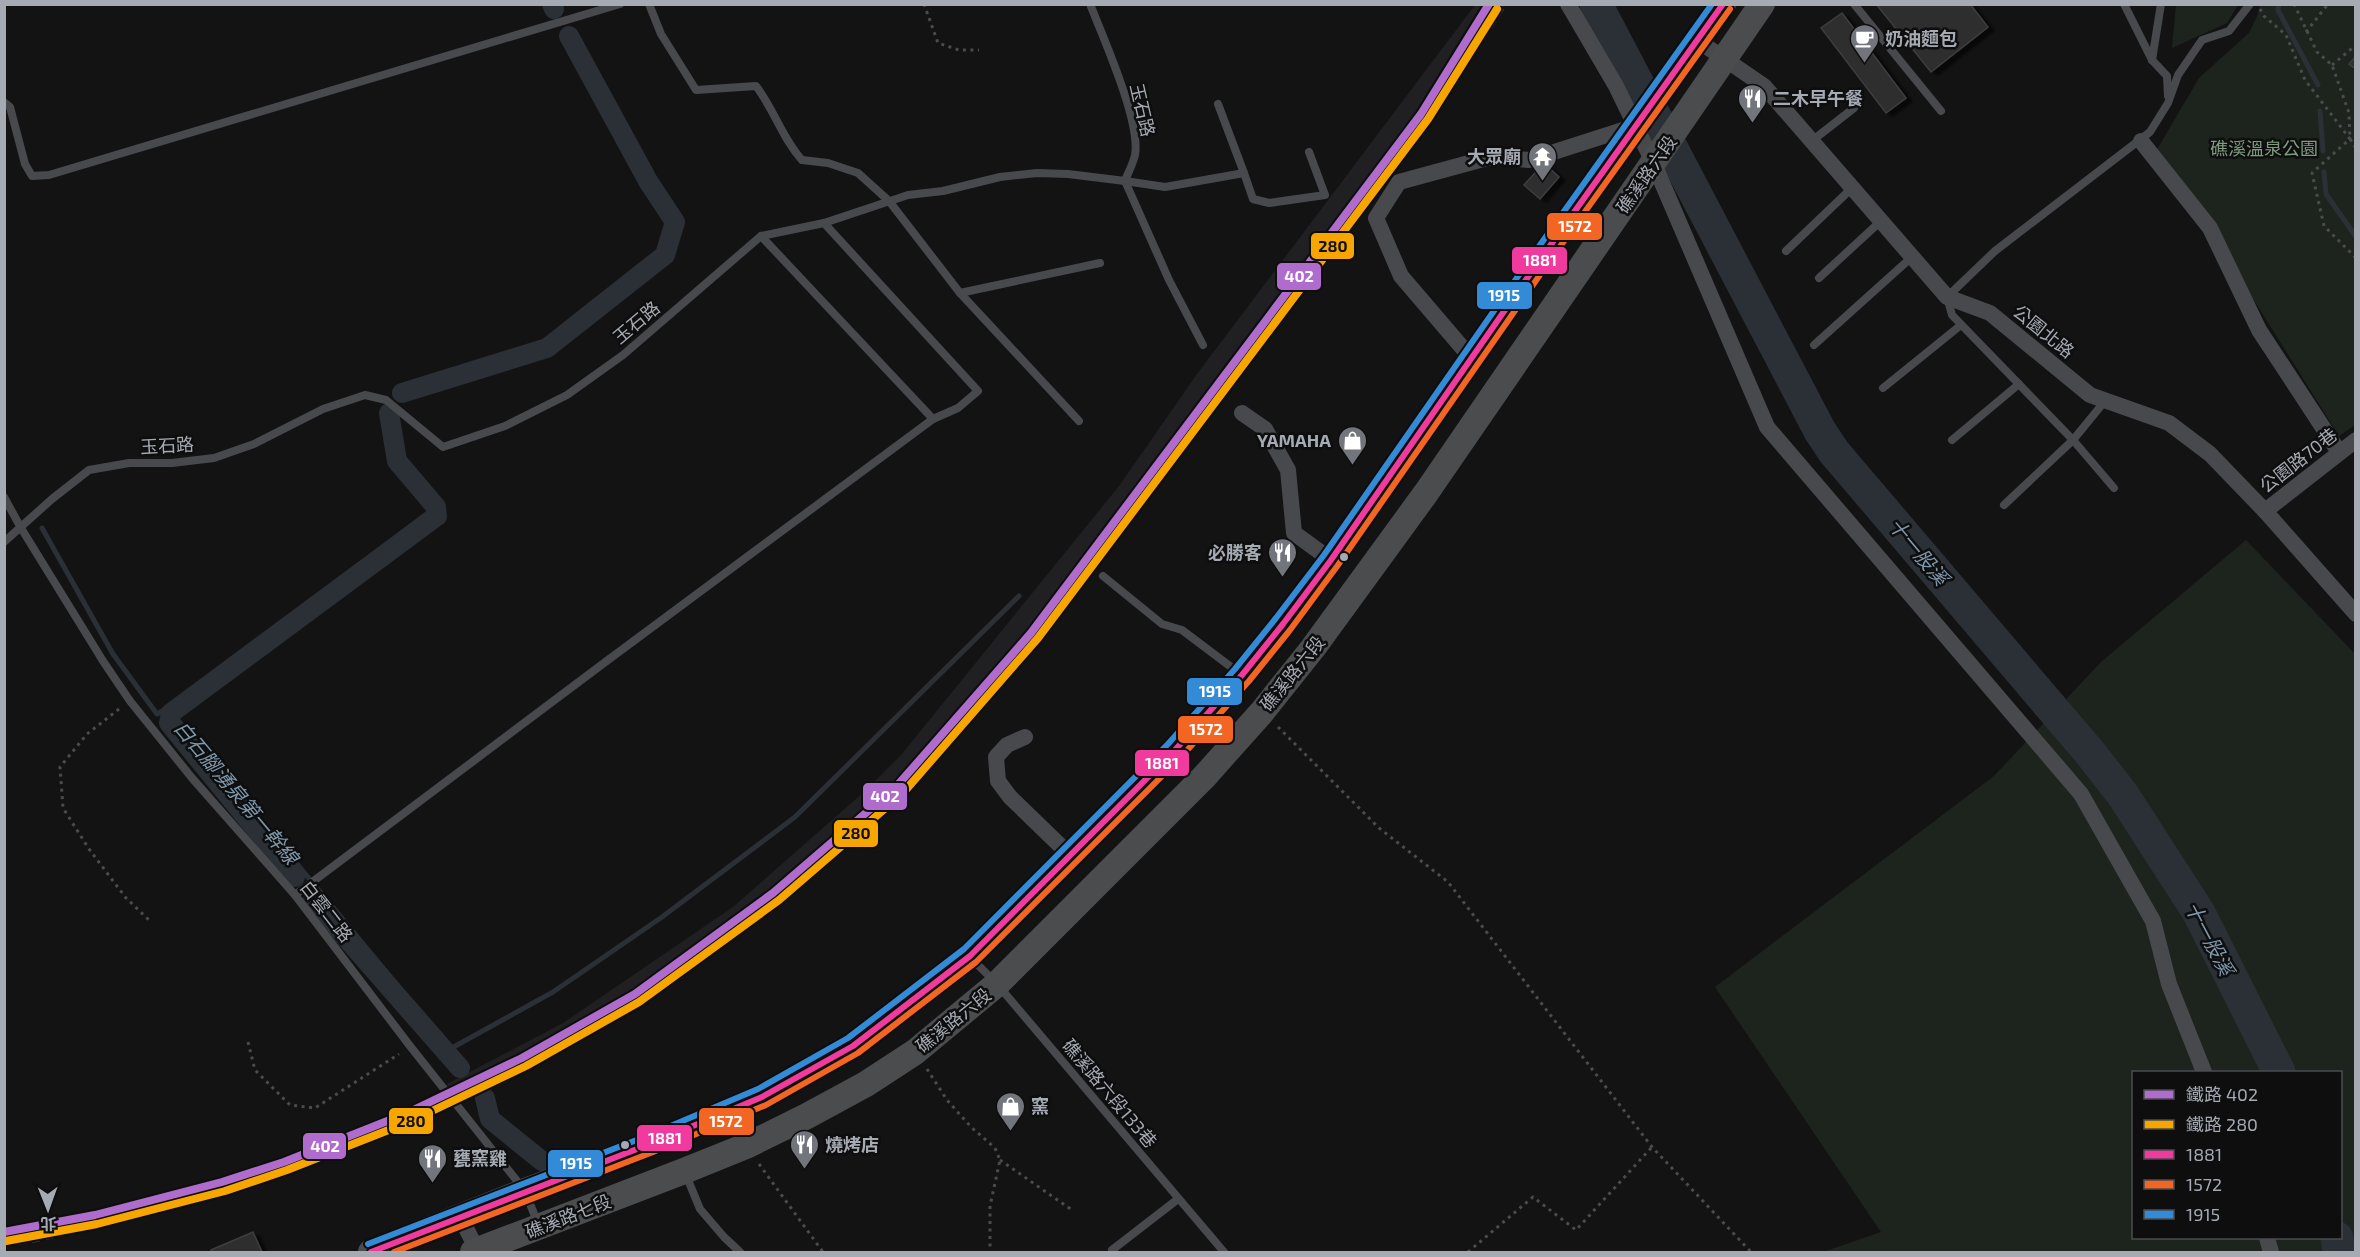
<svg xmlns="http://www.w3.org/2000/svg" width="2360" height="1257" font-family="'Exo 2','Noto Sans TC',sans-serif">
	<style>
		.built { fill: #202022 }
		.green { fill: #1d241e; fill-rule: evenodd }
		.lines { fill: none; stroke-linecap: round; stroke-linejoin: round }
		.stream { stroke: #2a3036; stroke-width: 5 }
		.canal { stroke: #2a3036; stroke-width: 20 }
		.river { stroke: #2a3036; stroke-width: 33 }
		.building { fill: #2e2e2f; stroke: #3c3d40; stroke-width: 1.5; filter: url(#shadow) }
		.path { stroke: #494b4d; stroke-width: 3; stroke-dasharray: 3 4.5; stroke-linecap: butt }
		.lane { stroke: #48494c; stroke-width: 8 }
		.street { stroke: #48494c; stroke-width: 16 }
		.primary { stroke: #4a4c4e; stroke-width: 26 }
		.rail { stroke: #484a4c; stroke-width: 4.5; stroke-dasharray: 8 6; stroke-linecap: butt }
		.bus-1-casing { stroke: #0e0e0f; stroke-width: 10 }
		.bus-2-casing { stroke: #0e0e0f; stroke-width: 10 }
		.bus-3-casing { stroke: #0e0e0f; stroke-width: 10 }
		.bus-1 { stroke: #f13a9d; stroke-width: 6 }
		.bus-2 { stroke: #f26522; stroke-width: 6 }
		.bus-3 { stroke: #338bd7; stroke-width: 6 }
		.rail-1-casing { stroke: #0e0e0f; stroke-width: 12 }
		.rail-2-casing { stroke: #0e0e0f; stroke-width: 12 }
		.rail-1 { stroke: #b06ccc; stroke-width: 8 }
		.rail-2 { stroke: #f7a600; stroke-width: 8 }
		.bus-dot { fill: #a5aab3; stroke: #0e0e0f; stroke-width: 2 }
		.labels { text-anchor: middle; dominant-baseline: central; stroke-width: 5; stroke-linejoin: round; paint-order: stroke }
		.poi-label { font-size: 18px; font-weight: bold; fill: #a5aab3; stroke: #0e0e0f; text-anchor: start }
		.street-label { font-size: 18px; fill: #a5aab3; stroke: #0e0e0f }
		.park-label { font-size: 18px; fill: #7e9d7f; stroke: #0e0e0f }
		.water-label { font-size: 20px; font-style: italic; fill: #7f98ac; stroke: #0e0e0f }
		.line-badge { stroke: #0e0e0f; stroke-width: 2 }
		.badge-label { font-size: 16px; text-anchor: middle; font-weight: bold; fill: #fff }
		.pale-badge-label { font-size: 16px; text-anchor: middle; font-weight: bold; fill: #111 }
	</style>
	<defs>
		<filter id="shadow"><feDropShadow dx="6" dy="3.5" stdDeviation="1.5" flood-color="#0009"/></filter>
	</defs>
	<rect width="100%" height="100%" fill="#131314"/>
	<path class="built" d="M1475,5H1505L903,800L785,903L631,1012L499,1086L460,1104L447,1084L563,1023L733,907L865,791L901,755L1119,486L1197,374Z"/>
	<g class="green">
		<path d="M2176,5V4L2238,5L2227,23L2172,48Z"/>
		<path d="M2260,5H2355V425L2339,436L2257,305L2155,153L2199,78L2249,33L2258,14Z"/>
		<path d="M2246,540L2355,654V1252H1823L1881,1232L1715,987L1994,776L2101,662ZM2134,1072H2340V1238H2134Z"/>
	</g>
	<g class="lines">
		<g class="stream">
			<path d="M2279,4L2278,10L2318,85"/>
			<path d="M2320,111L2323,151"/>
			<path d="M2324,172L2326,194L2356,237"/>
			<path d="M42,528L113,654L157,714L168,708L450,1049L447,1054"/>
			<path d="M168,708L436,507"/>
			<path d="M450,1049L553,992L662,917L795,817L1019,596"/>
		</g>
		<g class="canal">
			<path d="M552,4L554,9"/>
			<path d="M402,393L547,348L665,255L675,222L648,181L569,36"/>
			<path d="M295,877L169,723L171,713L437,516L436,507L397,461L389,413"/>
			<path d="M313,900L460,1068"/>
			<path d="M485,1098L490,1119L542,1161"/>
		</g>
		<g class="river">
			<path d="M1596,4L1820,431L1834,452L2091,754L2123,795L2199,913L2279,1072"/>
			<path d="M2337,1238L2339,1252"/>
		</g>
	</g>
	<g class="building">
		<path d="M1876,4H1970L1988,27L1931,72Z"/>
		<path d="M1842,13L1906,98L1886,113L1821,28Z"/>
		<path d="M2356,56V69L2349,64Z"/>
		<path d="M1544,163L1559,177L1540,199L1524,185Z"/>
		<path d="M253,1232L262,1252H212L211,1250Z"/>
	</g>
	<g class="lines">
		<g class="path">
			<path d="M924,4L938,43L959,50H979"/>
			<path d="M2294,4L2317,52L2332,65L2349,113L2350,139L2356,148"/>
			<path d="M2260,9L2264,16L2286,35L2305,80L2350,139L2312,173L2324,226L2356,258"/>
			<path d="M2306,32L2328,4"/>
			<path d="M2332,65L2356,45"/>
			<path d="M119,709L87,734L60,767L63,808L89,849L126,898L150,921"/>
			<path d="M1278,727L1379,828L1448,882L1652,1147L1751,1252"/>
			<path d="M248,1042L255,1070L290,1105L315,1108L399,1054"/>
			<path d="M927,1069L947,1100L971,1127L995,1148L1000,1160L990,1206V1252"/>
			<path d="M1000,1160L1072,1210"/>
			<path d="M759,1164L823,1252"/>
			<path d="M1468,1252L1533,1197L1576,1230L1652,1147"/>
		</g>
		<g class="lane">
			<path d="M649,4L661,34L696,90L756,86C774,109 782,138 802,160L828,163L858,173L889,201L960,293L1079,421"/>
			<path d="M1854,4L1941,111"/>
			<path d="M2124,4L2152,60L2167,76L2168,96"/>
			<path d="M2152,60L2161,4"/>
			<path d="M4,102L10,107L25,164L32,176L49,175L620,4"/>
			<path d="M1218,104L1244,173"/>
			<path d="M1813,140L1854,108"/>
			<path d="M1125,181L1165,187L1244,173L1253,199L1269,203L1325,195L1309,152"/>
			<path d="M1125,181L1169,280L1203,345"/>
			<path d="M824,223L978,391L958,408L933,419"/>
			<path d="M1786,251L1853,187"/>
			<path d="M1819,278L1882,220"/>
			<path d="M960,293L1100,263"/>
			<path d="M1814,345L1913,256"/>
			<path d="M1883,388L1961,325"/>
			<path d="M1952,440L2019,384"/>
			<path d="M2114,488L2073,440L1952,315L1947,297L1995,251L2150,132L2168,103L2178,75L2202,40L2229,31L2250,4"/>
			<path d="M4,497L21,528L103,661L130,701L192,778L295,895L410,1046L525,1191L538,1224"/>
			<path d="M2004,505L2073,440L2105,401"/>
			<path d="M4,542L52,499L89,470L129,463H172L214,458L254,444L323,409L365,395L386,400L443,447L505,426L567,395L623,355L761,236L824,223L908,195L943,191L1000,177L1037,173L1068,174L1125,181C1128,173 1133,164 1135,155C1141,122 1103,37 1090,4"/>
			<path d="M1103,576L1162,624L1182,630L1239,673"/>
			<path d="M295,895L604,663L933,419L761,236"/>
			<path d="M972,959L997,984L1224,1252"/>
			<path d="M686,1175L700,1209L724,1237L740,1252"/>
			<path d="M1112,1250L1178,1199"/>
		</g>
		<g class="street">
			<path d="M1568,4L1616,86L1654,164L1767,427L2081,794L2153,921L2169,984L2204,1072"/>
			<path d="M1697,40L1764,86L1947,297L1990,313L2090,395L2169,423L2210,454L2265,511L2356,614"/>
			<path d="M2141,141L2210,228L2259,330L2339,452"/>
			<path d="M1472,359L1401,276L1376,218L1399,182L1491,157L1529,160L1635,126"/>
			<path d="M1242,413L1265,429L1288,470L1294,533L1331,560"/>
			<path d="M2265,511L2356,440"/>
			<path d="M1025,737L1007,745L996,757L998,781L1010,797L1071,856"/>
			<path d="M461,1218L478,1252"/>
			<path d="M2267,1238L2271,1252"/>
		</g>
		<g class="primary">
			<path d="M371,1252L525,1191L650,1144L762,1097L853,1046L970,956L1175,750L1242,675L1283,624L1331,560L1537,264L1723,4"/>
			<path d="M473,1252L684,1171L746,1146L807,1116L866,1084L915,1052L997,984L1204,777L1262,712L1313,648L1426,493L1762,4"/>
		</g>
		<path class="rail" d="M4,1244L35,1240L100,1226L227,1192L290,1171L411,1123L529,1067L643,1003L781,902L898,800L1038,639L1431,119L1505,4"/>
		<defs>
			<path id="bus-1" d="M371,1252L650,1144L762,1097L853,1046L970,956L1175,750L1242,675L1283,624L1331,560L1537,264L1723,4"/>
			<path id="bus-2" d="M394,1252L653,1152L766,1105L858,1053L976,962L1182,756L1249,681L1290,630L1338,565L1544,269L1730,9"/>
			<path id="bus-3" d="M368,1244L647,1136L758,1089L848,1038L964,949L1168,744L1235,669L1276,618L1324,555L1530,259L1712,4"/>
		</defs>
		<use href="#bus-1" class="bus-1-casing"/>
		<use href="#bus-2" class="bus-2-casing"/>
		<use href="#bus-3" class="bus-3-casing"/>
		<use href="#bus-1" class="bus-1"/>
		<use href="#bus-2" class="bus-2"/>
		<use href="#bus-3" class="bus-3"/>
		<defs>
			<path id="rail-1" d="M4,1232L95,1215L222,1182L284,1162L405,1114L522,1058L635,994L773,893L896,787L1031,633L1421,114L1489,4"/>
			<path id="rail-2" d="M6,1241L97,1224L225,1191L287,1170L409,1122L526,1066L639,1002L779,900L903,793L1038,638L1428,119L1497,9"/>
		</defs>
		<use href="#rail-1" class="rail-1-casing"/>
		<use href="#rail-2" class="rail-2-casing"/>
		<use href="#rail-1" class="rail-1"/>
		<use href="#rail-2" class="rail-2"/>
	</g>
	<defs>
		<symbol id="cafe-pin" viewBox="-11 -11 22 30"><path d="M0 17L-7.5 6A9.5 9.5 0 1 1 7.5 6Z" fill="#72757b" stroke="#0e0e0f"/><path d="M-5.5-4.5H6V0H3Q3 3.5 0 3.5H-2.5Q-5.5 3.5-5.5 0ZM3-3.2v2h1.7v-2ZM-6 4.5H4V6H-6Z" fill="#fff"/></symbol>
		<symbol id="restaurant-pin" viewBox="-11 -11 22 30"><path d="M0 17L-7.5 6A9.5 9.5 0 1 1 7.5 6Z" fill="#72757b" stroke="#0e0e0f"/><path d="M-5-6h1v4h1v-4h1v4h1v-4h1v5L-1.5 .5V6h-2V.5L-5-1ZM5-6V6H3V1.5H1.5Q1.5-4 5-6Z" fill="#fff"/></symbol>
		<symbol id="temple-pin" viewBox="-11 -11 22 30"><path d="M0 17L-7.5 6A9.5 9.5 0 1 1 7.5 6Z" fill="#72757b" stroke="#0e0e0f"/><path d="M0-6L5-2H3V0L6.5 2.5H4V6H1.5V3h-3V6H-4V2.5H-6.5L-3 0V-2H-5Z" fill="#fff"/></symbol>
		<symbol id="shop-pin" viewBox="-11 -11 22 30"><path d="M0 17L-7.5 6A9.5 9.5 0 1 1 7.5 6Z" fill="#72757b" stroke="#0e0e0f"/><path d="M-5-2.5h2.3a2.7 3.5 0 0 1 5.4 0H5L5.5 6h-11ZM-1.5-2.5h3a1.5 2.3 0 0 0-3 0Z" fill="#fff"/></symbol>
	</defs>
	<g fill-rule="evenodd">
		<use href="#cafe-pin" x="1848" y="22" width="33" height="45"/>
		<use href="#restaurant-pin" x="1736" y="82" width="33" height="45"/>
		<use href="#temple-pin" x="1526" y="140" width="33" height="45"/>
		<use href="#shop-pin" x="1336" y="424" width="33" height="45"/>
		<use href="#restaurant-pin" x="1266" y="536" width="33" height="45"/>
		<use href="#shop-pin" x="994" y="1090" width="33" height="45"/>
		<use href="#restaurant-pin" x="788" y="1128" width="33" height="45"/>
		<use href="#restaurant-pin" x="416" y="1142" width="33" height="45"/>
	</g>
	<g class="bus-dot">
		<circle cx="1344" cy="557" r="5"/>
		<circle cx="625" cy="1145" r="5"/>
	</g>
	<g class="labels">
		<g class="poi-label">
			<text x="1885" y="38">奶油麵包</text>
			<text x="1773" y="98">二木早午餐</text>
			<text x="1521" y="156" text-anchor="end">大眾廟</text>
			<text x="1331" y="440" text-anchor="end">YAMAHA</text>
			<text x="1262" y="552" text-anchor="end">必勝客</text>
			<text x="1031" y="1106">窯</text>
			<text x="825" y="1144">燒烤店</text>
			<text x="453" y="1158">甕窯雞</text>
		</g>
		<g class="street-label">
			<text transform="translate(1143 110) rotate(77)">玉石路</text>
			<text transform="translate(1646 174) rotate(-55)">礁溪路六段</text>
			<text transform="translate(636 322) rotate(-40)">玉石路</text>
			<text transform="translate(2044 331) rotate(39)">公園北路</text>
			<text transform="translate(167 445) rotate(-3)">玉石路</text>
			<text transform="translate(2298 460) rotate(-38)">公園路70巷</text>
			<text transform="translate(1292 673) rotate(-51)">礁溪路六段</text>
			<text transform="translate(327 911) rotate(52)">白雲二路</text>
			<text transform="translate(953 1020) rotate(-39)">礁溪路六段</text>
			<text transform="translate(1110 1093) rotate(50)">礁溪路六段133巷</text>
			<text transform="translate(568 1216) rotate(-21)">礁溪路七段</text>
		</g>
		<g class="park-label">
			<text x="2264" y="148">礁溪溫泉公園</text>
		</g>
		<g class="water-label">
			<text transform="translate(1919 551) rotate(50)">十一股溪</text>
			<text transform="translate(237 792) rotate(50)">白石腳湧泉第一幹線</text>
			<text transform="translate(2210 938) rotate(62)">十一股溪</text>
		</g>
	</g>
	<g class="line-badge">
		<rect x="1546" y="212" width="57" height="29" rx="6" fill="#f26522"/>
		<rect x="1310" y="232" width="45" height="28" rx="6" fill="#f7a600"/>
		<rect x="1511" y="246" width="57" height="29" rx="6" fill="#f13a9d"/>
		<rect x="1276" y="262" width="46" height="29" rx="6" fill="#b06ccc"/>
		<rect x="1476" y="281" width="57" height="29" rx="6" fill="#338bd7"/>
		<rect x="1186" y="677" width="57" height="29" rx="6" fill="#338bd7"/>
		<rect x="1177" y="715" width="57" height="29" rx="6" fill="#f26522"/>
		<rect x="1134" y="749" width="56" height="28" rx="6" fill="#f13a9d"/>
		<rect x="862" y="782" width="46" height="29" rx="6" fill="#b06ccc"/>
		<rect x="833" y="819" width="46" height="29" rx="6" fill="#f7a600"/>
		<rect x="388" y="1107" width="46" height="28" rx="6" fill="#f7a600"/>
		<rect x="698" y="1107" width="57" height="29" rx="6" fill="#f26522"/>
		<rect x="636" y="1124" width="57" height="28" rx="6" fill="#f13a9d"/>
		<rect x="302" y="1132" width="45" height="28" rx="6" fill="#b06ccc"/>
		<rect x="547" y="1149" width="57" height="29" rx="6" fill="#338bd7"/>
	</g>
	<g class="badge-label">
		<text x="1575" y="232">1572</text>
		<text x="1540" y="266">1881</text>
		<text x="1299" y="282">402</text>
		<text x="1504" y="301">1915</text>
		<text x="1215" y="697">1915</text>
		<text x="1206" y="735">1572</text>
		<text x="1162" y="769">1881</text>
		<text x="885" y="802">402</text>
		<text x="726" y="1127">1572</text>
		<text x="665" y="1144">1881</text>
		<text x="325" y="1152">402</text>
		<text x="576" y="1169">1915</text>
	</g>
	<g class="pale-badge-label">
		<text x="1333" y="252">280</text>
		<text x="856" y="839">280</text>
		<text x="411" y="1127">280</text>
	</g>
	<rect width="2360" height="1257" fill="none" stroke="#a5aab3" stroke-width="12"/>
	<rect x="2132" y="1071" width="210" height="168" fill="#0e0e0f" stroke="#4a4c51" stroke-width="1.5"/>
	<rect x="2144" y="1090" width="30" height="9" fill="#b06ccc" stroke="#4a4c51" stroke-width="1.5"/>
	<text x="2186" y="1101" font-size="18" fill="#a5aab3">鐵路 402</text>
	<rect x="2144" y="1120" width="30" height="9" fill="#f7a600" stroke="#4a4c51" stroke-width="1.5"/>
	<text x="2186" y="1131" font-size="18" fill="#a5aab3">鐵路 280</text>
	<rect x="2144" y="1150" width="30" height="9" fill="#f13a9d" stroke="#4a4c51" stroke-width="1.5"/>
	<text x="2186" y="1161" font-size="18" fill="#a5aab3">1881</text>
	<rect x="2144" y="1180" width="30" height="9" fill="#f26522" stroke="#4a4c51" stroke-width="1.5"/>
	<text x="2186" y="1191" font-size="18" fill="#a5aab3">1572</text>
	<rect x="2144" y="1210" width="30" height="9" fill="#338bd7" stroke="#4a4c51" stroke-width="1.5"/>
	<text x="2186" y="1221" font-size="18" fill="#a5aab3">1915</text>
	<g transform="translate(48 1209) rotate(179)" stroke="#0e0e0f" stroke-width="4.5" paint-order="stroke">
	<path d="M0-4.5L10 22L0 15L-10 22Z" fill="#a5aab3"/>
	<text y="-9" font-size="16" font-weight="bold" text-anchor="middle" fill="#a5aab3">北</text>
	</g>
</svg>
